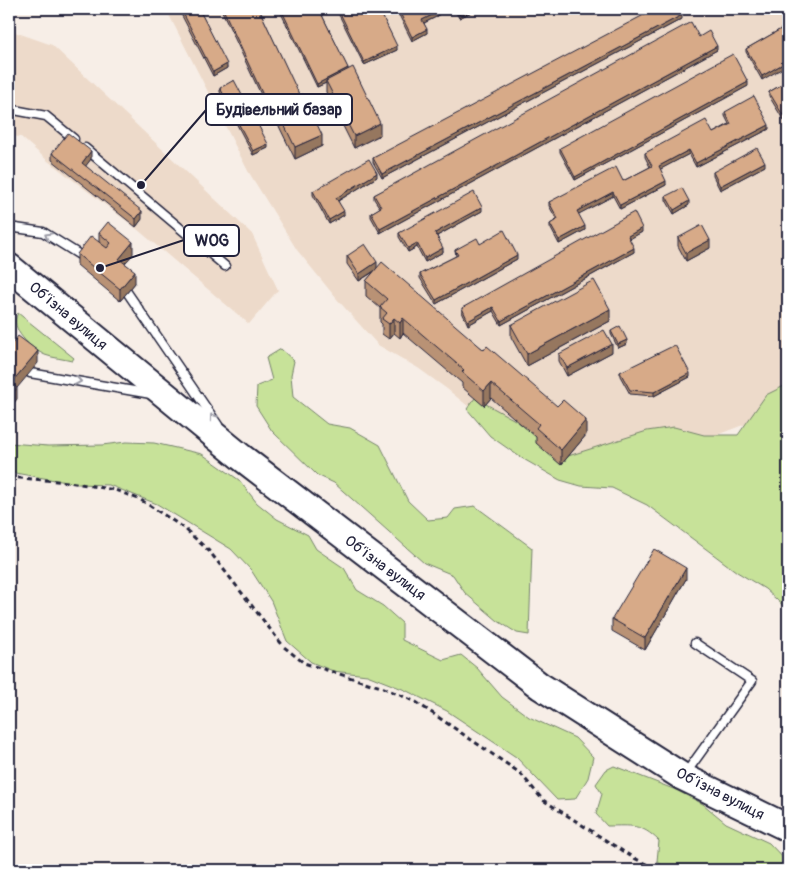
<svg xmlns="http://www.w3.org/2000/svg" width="797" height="879" font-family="Pangolin,sans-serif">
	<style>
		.built { fill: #eddaca }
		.green { fill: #c7e299; stroke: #74826a }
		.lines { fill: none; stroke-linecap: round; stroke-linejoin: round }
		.service-casing { stroke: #22223b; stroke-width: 11 }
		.trunk-casing { stroke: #22223b; stroke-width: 30 }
		.path { stroke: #22223b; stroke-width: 3; stroke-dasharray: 5 4; stroke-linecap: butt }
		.service { stroke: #fff; stroke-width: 8 }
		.trunk { stroke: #fff; stroke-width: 26 }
		.wall { fill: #b99275; stroke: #22223b }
		.shaded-wall { fill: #96775f; stroke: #22223b }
		.building { fill: #d7aa88; stroke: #22223b }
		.oneway { stroke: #9c9ca7 }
		.labels { text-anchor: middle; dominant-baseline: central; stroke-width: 5; stroke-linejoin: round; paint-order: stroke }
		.street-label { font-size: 15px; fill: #22223b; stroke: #fff }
		.leader { fill: none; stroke: #22223b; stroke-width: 2 }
		.callout-dot { fill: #22223b; stroke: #fff; stroke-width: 2 }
		.callout { fill: #fff; stroke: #22223b; stroke-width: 2 }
		.callout-label { font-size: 16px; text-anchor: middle; font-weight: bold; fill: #22223b }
	</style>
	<rect width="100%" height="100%" fill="#f7eee7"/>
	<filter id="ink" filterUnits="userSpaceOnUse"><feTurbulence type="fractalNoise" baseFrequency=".02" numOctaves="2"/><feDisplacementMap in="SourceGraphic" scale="10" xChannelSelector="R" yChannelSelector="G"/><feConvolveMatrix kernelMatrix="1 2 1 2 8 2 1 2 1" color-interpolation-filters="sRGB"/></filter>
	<g filter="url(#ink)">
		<g class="built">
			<path d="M166,9H788V408L693,444L624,455L558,480L447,389L418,368L378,345L336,298L297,250L248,171Z"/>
			<path d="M9,30L52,45L252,234L278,290L249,324L137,229L48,161L21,137L9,136Z"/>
		</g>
		<g class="green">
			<path d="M18,313L74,358L72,361C64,359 53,358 45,355C32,349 8,329 18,313Z"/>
			<path d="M281,349L294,361L291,375L293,397L327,424L350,428L380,445L408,501L428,520L448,518L455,509L475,506L532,548L529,635L517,633L498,621L465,593L453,575L424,563L334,483L317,475L272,431L256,406L257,386L272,380L266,358Z"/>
			<path d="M788,384V610L765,589L737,572L647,505L612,488L581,486L560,480L520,457L490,436L467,409L475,398L515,420L565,457L647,431L674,427L704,435H738L766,395Z"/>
			<path d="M126,442L154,443L202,454L239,480L257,503L277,519L308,535L316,549L344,568L357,590L383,606L402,623V640L443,660L461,655L477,668L502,697L529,717L575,738L593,757L588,778L575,799L557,800L516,757L447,711L405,690L367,675L333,671L311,662L287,641L271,601L251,570L231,549L157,504L109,485L78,484L9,472V443L48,446L102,445Z"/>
			<path d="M614,766L676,790L703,804L726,823L769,843L788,863L785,870H766L760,867L756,870H667L657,861L659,841C641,823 632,826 607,826L596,814L602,794L596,784L606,770Z"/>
		</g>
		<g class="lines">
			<defs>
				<g id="service">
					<path d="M9,109L46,116L74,139"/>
					<path d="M85,148L225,266"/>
					<path d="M9,227L43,232L83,257"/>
					<path d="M127,292L218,425"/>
					<path d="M30,373L151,394"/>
					<path d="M686,773L752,681L695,643"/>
				</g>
				<path id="trunk" d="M9,267L241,457L540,686L683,777L788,828"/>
			</defs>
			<use href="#service" class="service-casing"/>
			<use href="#trunk" class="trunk-casing"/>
			<path class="path" d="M9,477L69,482L115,490L141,500L184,528L210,552L284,647L304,663L384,688L416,702L520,773L543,800L632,857L658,870"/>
			<use href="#service" class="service"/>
			<use href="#trunk" class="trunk"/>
		</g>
		<g class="wall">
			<path d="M180,9H199L227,68L213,76L180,12Z"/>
			<path d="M221,9H259L322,146L295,159L275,118V109L269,112Z"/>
			<path d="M279,9H319L380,135L354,148L326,92V83L317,87Z"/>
			<path d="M336,9H379L397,50L364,65Z"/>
			<path d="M396,9H437L438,16L424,23L427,33L412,41Z"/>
			<path d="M454,9H478L459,18Z"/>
			<path d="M682,19L382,178L373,162V158Z"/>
			<path d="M788,25L762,80L746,52V49Z"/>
			<path d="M699,37L717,50L380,233L371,217V213L380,208L374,199V195Z"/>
			<path d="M788,81V119L784,121L769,96V92Z"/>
			<path d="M748,86L575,180L560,152V148Z"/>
			<path d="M220,88L244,102L230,110L220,92Z"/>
			<path d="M725,112L769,129L696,167L689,154L660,169L666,185L620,209L613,196L578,214L585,230L559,244L550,227V224L557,220L549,206V202L623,181L650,167L645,157V153L713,133L729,124L725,116Z"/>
			<path d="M234,115L268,148L253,155L234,119Z"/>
			<path d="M52,153L91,159L85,166L142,219L136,227L52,160Z"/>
			<path d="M765,166L720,190L713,176V172Z"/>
			<path d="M377,177L338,201L344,215L329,224L313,195V191Z"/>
			<path d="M666,196L689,205L674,214L666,200Z"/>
			<path d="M482,211L437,236L443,252L425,262L417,247L408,252L399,237V233Z"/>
			<path d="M642,232L629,239L634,252L501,325L493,311L468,325L462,312V308Z"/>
			<path d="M99,233L133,254L125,263L135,283L120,301L77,265V254L99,242Z"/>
			<path d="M678,238L710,248L686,261L678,246Z"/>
			<path d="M480,244L517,259L436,304L420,278V274L456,256L455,250Z"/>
			<path d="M347,256L377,268L484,350L586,435L561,465L536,443V437L491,398L484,406L462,387V383L403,333L400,338L394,333L389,339L382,334V324L380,322V308L366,296V281L375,271L359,281L347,264Z"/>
			<path d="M610,321L527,366L511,337V325Z"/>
			<path d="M611,331L627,344L618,348L611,334Z"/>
			<path d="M612,352L567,376L559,361V354Z"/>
			<path d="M620,372L690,377L654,396L630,394L620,376Z"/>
			<path d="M686,579L645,650L612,631V619Z"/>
		</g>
		<g class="shaded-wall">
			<path d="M470,9H478L459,18V14Z"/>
			<path d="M438,12V16L422,24V20Z"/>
			<path d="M682,15V19L382,178V174Z"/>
			<path d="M427,29V33L412,41V37Z"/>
			<path d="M397,46V50L364,65V62Z"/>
			<path d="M717,46V50L380,233V229Z"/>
			<path d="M788,61V65L762,80V76Z"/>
			<path d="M227,64V68L213,76V72Z"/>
			<path d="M348,68V72L326,81V83L317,87V84Z"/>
			<path d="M748,82V86L575,180V177Z"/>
			<path d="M299,94V98L275,106V109L269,112V108Z"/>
			<path d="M244,99V102L230,110V106Z"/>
			<path d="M788,115V119L784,121V117Z"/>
			<path d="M380,123V135L354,148V136Z"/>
			<path d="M769,125V129L696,167V163Z"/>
			<path d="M322,135V146L295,159V147Z"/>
			<path d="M268,144V148L253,155V151Z"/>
			<path d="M689,150V154L659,170V166Z"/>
			<path d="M91,151V159L82,171V163Z"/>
			<path d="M765,162V166L720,190V186Z"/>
			<path d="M377,173V177L336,202V198Z"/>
			<path d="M666,181V185L620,209V205Z"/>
			<path d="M613,192V196L577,215V211Z"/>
			<path d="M689,201V205L674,214V210Z"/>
			<path d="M482,207V211L435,237V233Z"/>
			<path d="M142,211V219L136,227V219Z"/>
			<path d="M344,211V215L329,224V220Z"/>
			<path d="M585,226V230L559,244V240Z"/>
			<path d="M642,228V232L628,240V236Z"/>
			<path d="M710,240V248L686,261V253Z"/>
			<path d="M133,242V254L119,270V259Z"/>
			<path d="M417,243V247L408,252V248Z"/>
			<path d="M443,248V252L425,262V258Z"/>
			<path d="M634,248V252L501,325V321Z"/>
			<path d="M517,255V259L436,304V300Z"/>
			<path d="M377,262V269L359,281V274Z"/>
			<path d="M135,271V283L120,301V289Z"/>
			<path d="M493,307V311L468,325V321Z"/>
			<path d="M610,309V321L527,366V354Z"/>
			<path d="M394,318V333L389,339V324Z"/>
			<path d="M403,318V333L400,338V323Z"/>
			<path d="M627,340V344L618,348V344Z"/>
			<path d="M612,344V352L567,376V368Z"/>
			<path d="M38,351V363L17,388V399L9,409V398L11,383Z"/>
			<path d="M690,373V377L654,396V392Z"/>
			<path d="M491,383V398L484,406V391Z"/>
			<path d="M586,420V435L561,465V450Z"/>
			<path d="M686,568V579L645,650V638Z"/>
		</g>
		<g class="building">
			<path d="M181,9H199L227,64L213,72Z"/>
			<path d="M223,9H259L299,94L269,108Z"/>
			<path d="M281,9H319L348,68L317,84Z"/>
			<path d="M338,9H379L397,46L364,62Z"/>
			<path d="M398,9H437L438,12L422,20L427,29L412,37Z"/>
			<path d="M456,9H470L459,14Z"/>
			<path d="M655,9H679L682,15L382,174L373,158Z"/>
			<path d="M691,22L699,37L709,31L717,46L380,229L371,213L381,207L374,195Z"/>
			<path d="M788,25V61L762,76L746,49Z"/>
			<path d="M733,54L748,82L575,177L560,148Z"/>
			<path d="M353,67L380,123L354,136L326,81Z"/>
			<path d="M234,80L244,99L230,106L220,88Z"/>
			<path d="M788,81V115L784,117L769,92Z"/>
			<path d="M303,94L322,135L295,147L275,106Z"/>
			<path d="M754,96L769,125L696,163L689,150L659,166L666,181L620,205L613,192L577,211L585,226L559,240L550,224L558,219L549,202L616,167L623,181L652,166L645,153L706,120L713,133L731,124L725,112Z"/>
			<path d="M249,107L268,144L253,151L234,115Z"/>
			<path d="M68,133L91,151L82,163L142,211L136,219L52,153Z"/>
			<path d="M757,148L765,162L720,186L713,172Z"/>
			<path d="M369,159L377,173L336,198L344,211L329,220L313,191Z"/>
			<path d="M682,188L689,201L674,210L666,196Z"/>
			<path d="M474,192L482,207L435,233L443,248L425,258L417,243L408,248L399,233Z"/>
			<path d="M634,212L642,228L628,236L634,248L501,321L493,307L468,321L462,308Z"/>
			<path d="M108,222L133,242L119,259L135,271L120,289L77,254L91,236L107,248L111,243L99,233Z"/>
			<path d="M702,225L710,240L686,253L678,238Z"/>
			<path d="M504,230L517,255L436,300L420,274L458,255L455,250L477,238L480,244Z"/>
			<path d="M365,244L377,262L359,274L347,256Z"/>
			<path d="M382,262L484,350L487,346L557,406L563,400L586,420L561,450L536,428L539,424L491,383L484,391L462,372L464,370L403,318L400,323L394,318L389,324L382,319L387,313L380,307L387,299L366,281Z"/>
			<path d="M594,280L610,309L527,354L511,325Z"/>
			<path d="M620,326L627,340L618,344L611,331Z"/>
			<path d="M604,330L612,344L567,368L559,354Z"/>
			<path d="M18,336L38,351L11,383L17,388L9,398V348Z"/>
			<path d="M675,345L690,373L654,392L630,390L620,372Z"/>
			<path d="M654,549L686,568L645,638L612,619Z"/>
		</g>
		<defs><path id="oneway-chevron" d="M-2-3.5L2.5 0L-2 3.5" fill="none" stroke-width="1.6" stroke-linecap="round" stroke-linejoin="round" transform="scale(1.25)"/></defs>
		<g class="oneway">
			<use href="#oneway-chevron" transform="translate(48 236) rotate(-151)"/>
			<use href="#oneway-chevron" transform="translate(78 381) rotate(10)"/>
			<use href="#oneway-chevron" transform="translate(213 417) rotate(-125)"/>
		</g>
	</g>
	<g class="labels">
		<g class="street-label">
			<text transform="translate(68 316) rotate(40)">Обʼїзна вулиця</text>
			<text transform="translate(385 568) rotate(37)">Обʼїзна вулиця</text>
			<text transform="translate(720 794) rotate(27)">Обʼїзна вулиця</text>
		</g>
	</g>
	<path class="leader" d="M141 185L206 110M100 268L184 240"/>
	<g class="callout-dot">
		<circle cx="141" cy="185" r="5"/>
		<circle cx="100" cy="268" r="5"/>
	</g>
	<g class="callout">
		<rect x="206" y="94" width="146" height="31" rx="5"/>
		<rect x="184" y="225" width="55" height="31" rx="5"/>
	</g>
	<g class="callout-label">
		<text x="279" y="115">Будівельний базар</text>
		<text x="212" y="246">WOG</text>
	</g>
	<rect width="797" height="879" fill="none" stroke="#fff" stroke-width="30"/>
	<rect x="15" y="15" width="767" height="849" fill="none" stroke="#22223b" stroke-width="2" filter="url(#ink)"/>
</svg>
